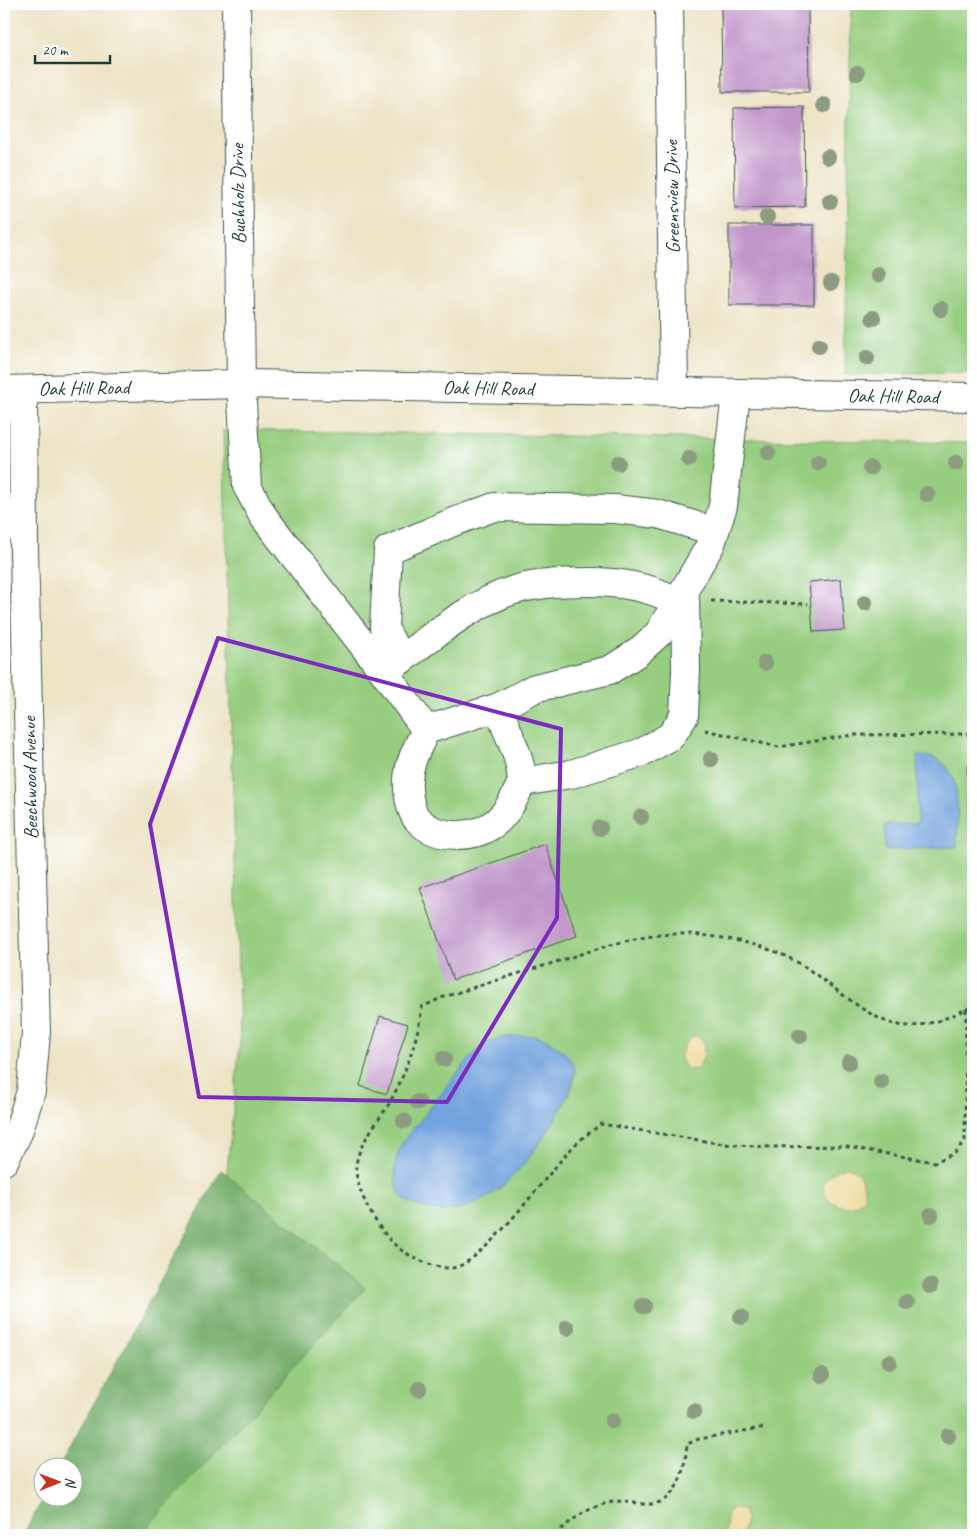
<svg xmlns="http://www.w3.org/2000/svg" width="977" height="1539" font-family="Caveat,sans-serif">
	<style>
		.green { fill: #96cd7f; stroke: #5a855a }
		.forest { fill: #78b06e; stroke: #4c7651 }
		.sand { fill: #eeda9e; stroke: #868c69 }
		.water { fill: #72a3dd; stroke: #487088 }
		.building { fill: #c096c9 }
		.lines { fill: none; stroke-linecap: round; stroke-linejoin: round }
		.minor-casing { stroke: #3e564a; stroke-width: 30 }
		.path { stroke: #3e564a; stroke-width: 3; stroke-dasharray: 4 4; stroke-linecap: butt }
		.minor { stroke: #fff; stroke-width: 28 }
		.tree { fill: #8c9c80 }
		.marked { fill: none; stroke: #7b2cbf; stroke-width: 4; stroke-linejoin: round }
		.labels { text-anchor: middle; dominant-baseline: central; stroke-width: 5; stroke-linejoin: round; paint-order: stroke }
		.street-label { font-size: 20px; fill: #1f3d34; stroke: #fff }
	</style>
	<rect width="100%" height="100%" fill="#fff"/>
	<filter id="ink" filterUnits="userSpaceOnUse"><feTurbulence type="fractalNoise" baseFrequency=".02" numOctaves="2"/><feDisplacementMap in="SourceGraphic" scale="10" xChannelSelector="R" yChannelSelector="G"/><feConvolveMatrix kernelMatrix="1 2 1 2 8 2 1 2 1" color-interpolation-filters="sRGB"/></filter>
	<filter id="wash" filterUnits="userSpaceOnUse"><feTurbulence type="fractalNoise" baseFrequency=".0096" numOctaves="4" result="noise"/><feDisplacementMap in="SourceGraphic" scale="20" xChannelSelector="R" yChannelSelector="G"/><feGaussianBlur stdDeviation="1.12" result="paint"/><feColorMatrix in="noise" values="0 0 0 0 0 0 0 0 0 0 0 0 0 0 0 0 0 1.4 0 .05"/><feComposite in="paint" operator="in"/></filter>
	<g filter="url(#wash)">
		<rect width="100%" height="100%" fill="#ede4c6"/>
		<g class="green">
			<path d="M851,4H973V373L845,375Z"/>
			<path d="M223,430L973,443V1535H103L212,1321L240,1041Z"/>
		</g>
		<path class="forest" d="M221,1170L365,1288L145,1529L144,1535H23L44,1497L72,1496V1466H60Z"/>
		<g class="sand">
			<path d="M695,1035L703,1039C705,1050 704,1060 697,1069C672,1073 680,1043 695,1035Z"/>
			<path d="M848,1167C862,1172 865,1186 864,1199C848,1215 823,1204 823,1183C830,1174 837,1168 848,1167Z"/>
			<path d="M733,1507L744,1511L746,1519L742,1535H725C728,1526 724,1513 733,1507Z"/>
		</g>
		<g class="water">
			<path d="M917,756C968,755 956,812 957,847L885,850V825L918,823Z"/>
			<path d="M522,1036C527,1036 532,1035 537,1036C550,1039 574,1057 575,1070C575,1085 563,1106 555,1119C528,1164 482,1227 421,1207C412,1204 401,1200 398,1190C393,1174 394,1161 401,1146C406,1135 417,1125 424,1116C441,1096 465,1059 486,1044C496,1037 510,1037 522,1036Z"/>
		</g>
		<g id="blocks">
			<g class="building">
				<path d="M808,6L809,92H722L721,7Z"/>
				<path d="M804,107L805,207L735,208L734,108Z"/>
				<rect x="729" y="225" width="85" height="80"/>
				<path d="M841,579L845,630L813,632L809,582Z"/>
				<path d="M973,765V846H969L967,766Z"/>
				<path d="M545,844L577,936L453,980L420,888Z"/>
				<path d="M380,1016L408,1024L387,1094L360,1086Z"/>
			</g>
		</g>
	</g>
	<g filter="url(#ink)">
		<use href="#blocks" fill-opacity="0" stroke="#3e564a" stroke-width="1"/>
		<g class="lines">
			<defs>
				<g id="minor">
					<path d="M236,4L241,384L247,486L263,516L384,672L426,730"/>
					<path d="M669,4L674,391"/>
					<path d="M4,390L241,384L973,397"/>
					<path d="M685,590L686,670L684,716L671,736L643,752L571,774L522,782C515,797 507,815 492,825C472,839 436,839 418,820C410,812 407,790 408,780C409,762 418,746 426,730L499,707L535,688L610,670L637,653L659,633L711,544L723,506L736,394"/>
					<path d="M401,660L384,628L388,550L451,523L494,507L615,509L658,514L700,527"/>
					<path d="M387,670C426,642 467,605 514,590C538,583 564,582 589,582C621,582 651,587 678,602"/>
					<path d="M499,707C506,733 521,754 522,782"/>
					<path d="M4,1161L18,1133L31,1091L36,1033L24,549L23,390"/>
				</g>
			</defs>
			<use href="#minor" class="minor-casing"/>
			<g class="path">
				<path d="M711,601L808,604"/>
				<path d="M705,730L779,747L852,735L973,734"/>
				<path d="M966,1009L965,1140L955,1153L935,1162L842,1146L770,1147L723,1144L601,1124C591,1132 580,1139 572,1148C549,1171 482,1266 452,1268C433,1269 404,1255 391,1241C376,1225 355,1190 356,1167C357,1145 378,1122 389,1104C406,1073 417,1042 422,1007L441,998C478,986 516,974 553,963C600,948 650,929 701,935C736,939 775,947 805,967C828,982 868,1018 894,1024C920,1031 950,1017 973,1006"/>
				<path d="M555,1535C574,1517 594,1503 621,1501C630,1500 639,1505 648,1504C679,1504 685,1467 687,1444L699,1439L766,1427"/>
			</g>
			<use href="#minor" class="minor"/>
		</g>
		<g class="tree">
			<circle cx="857" cy="73" r="8"/>
			<circle cx="824" cy="105" r="8"/>
			<circle cx="828" cy="157" r="8"/>
			<circle cx="830" cy="201" r="8"/>
			<circle cx="767" cy="217" r="8"/>
			<circle cx="878" cy="275" r="8"/>
			<circle cx="831" cy="283" r="8"/>
			<circle cx="941" cy="309" r="8"/>
			<circle cx="873" cy="318" r="8"/>
			<circle cx="819" cy="346" r="8"/>
			<circle cx="867" cy="358" r="8"/>
			<circle cx="768" cy="453" r="8"/>
			<circle cx="689" cy="459" r="8"/>
			<circle cx="618" cy="463" r="8"/>
			<circle cx="818" cy="463" r="8"/>
			<circle cx="956" cy="463" r="8"/>
			<circle cx="870" cy="468" r="8"/>
			<circle cx="927" cy="494" r="8"/>
			<circle cx="865" cy="603" r="8"/>
			<circle cx="765" cy="663" r="8"/>
			<circle cx="711" cy="759" r="8"/>
			<circle cx="641" cy="817" r="8"/>
			<circle cx="600" cy="828" r="8"/>
			<circle cx="800" cy="1036" r="8"/>
			<circle cx="444" cy="1059" r="8"/>
			<circle cx="849" cy="1062" r="8"/>
			<circle cx="881" cy="1082" r="8"/>
			<circle cx="418" cy="1102" r="8"/>
			<circle cx="404" cy="1121" r="8"/>
			<circle cx="931" cy="1215" r="8"/>
			<circle cx="930" cy="1286" r="8"/>
			<circle cx="907" cy="1302" r="8"/>
			<circle cx="644" cy="1306" r="8"/>
			<circle cx="741" cy="1317" r="8"/>
			<circle cx="567" cy="1328" r="8"/>
			<circle cx="889" cy="1362" r="8"/>
			<circle cx="822" cy="1375" r="8"/>
			<circle cx="419" cy="1389" r="8"/>
			<circle cx="694" cy="1411" r="8"/>
			<circle cx="612" cy="1421" r="8"/>
			<circle cx="948" cy="1436" r="8"/>
		</g>
	</g>
	<path class="marked" d="M218,638L561,729L557,918L447,1102L199,1097L150,824Z"/>
	<g class="labels">
		<g class="street-label">
			<text transform="translate(238 194) rotate(-91)">Buchholz Drive</text>
			<text transform="translate(672 197) rotate(-91)">Greensview Drive</text>
			<text transform="translate(84 388) rotate(-1)">Oak Hill Road</text>
			<text transform="translate(488 388) rotate(1)">Oak Hill Road</text>
			<text transform="translate(893 396) rotate(1)">Oak Hill Road</text>
			<text transform="translate(30 778) rotate(-91)">Beechwood Avenue</text>
		</g>
	</g>
	<rect width="977" height="1539" fill="none" stroke="#fff" stroke-width="20"/>
	<g transform="translate(58 1482) rotate(89)"><circle r="24" fill="#ffffff" stroke="#a5b1ae"/>
	<path d="M0-4L9 19L0 12L-9 19Z" fill="#c8321e"/>
	<text y="-8" font-size="14" font-weight="bold" text-anchor="middle" fill="#1f3d34">N</text>
	</g>
	<path d="M35 55v8h75v-8" fill="none" stroke="#1f3d34" stroke-width="2.5"/>
	<text x="42" y="55" font-size="15" fill="#1f3d34" stroke="#ffffff" stroke-width="4" paint-order="stroke">20 m</text>
</svg>
